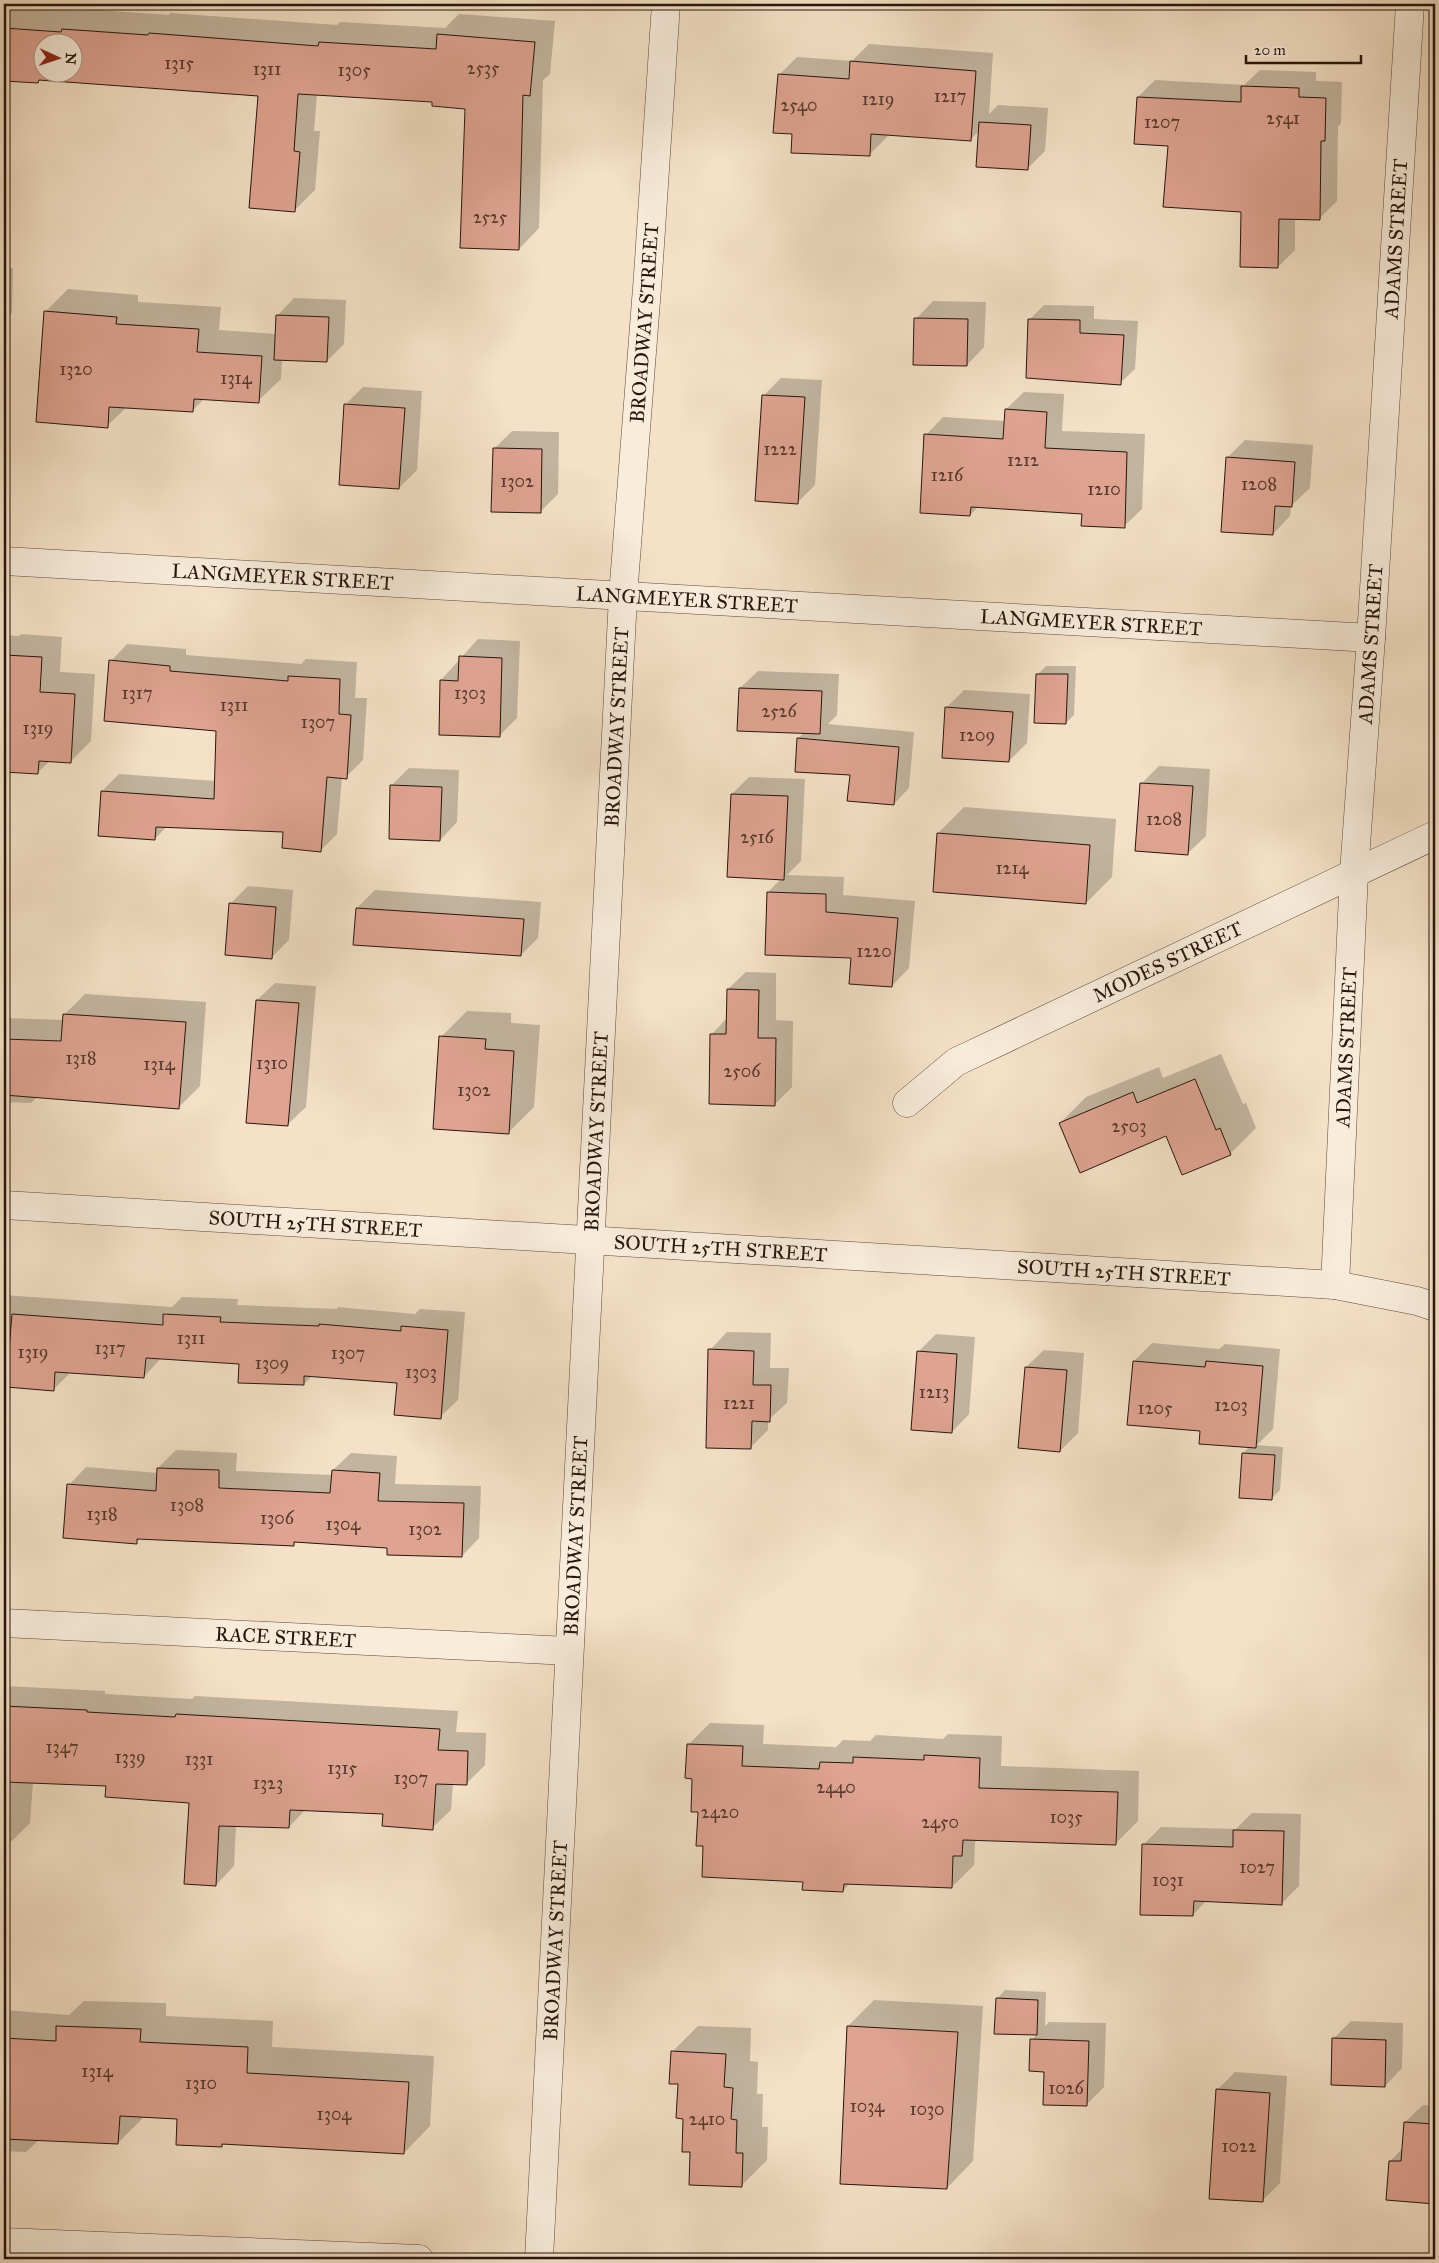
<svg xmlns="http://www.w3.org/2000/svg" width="1439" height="2263" font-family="'IM FELL Great Primer',serif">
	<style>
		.shadow { fill: #0003; fill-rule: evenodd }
		.building { fill: #dea391; stroke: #28150c; fill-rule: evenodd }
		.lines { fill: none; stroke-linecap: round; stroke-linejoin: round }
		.street-casing { stroke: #5b483b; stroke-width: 29 }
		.street { stroke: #f8ecdb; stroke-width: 28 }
		.labels { text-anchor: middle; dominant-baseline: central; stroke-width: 4.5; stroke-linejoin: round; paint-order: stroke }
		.number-label { font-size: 18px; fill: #56382d }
		.street-label { font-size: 20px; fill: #28150c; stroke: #f8ecdb }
	</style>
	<rect width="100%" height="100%" fill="#f4e1c7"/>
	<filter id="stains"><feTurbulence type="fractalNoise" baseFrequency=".004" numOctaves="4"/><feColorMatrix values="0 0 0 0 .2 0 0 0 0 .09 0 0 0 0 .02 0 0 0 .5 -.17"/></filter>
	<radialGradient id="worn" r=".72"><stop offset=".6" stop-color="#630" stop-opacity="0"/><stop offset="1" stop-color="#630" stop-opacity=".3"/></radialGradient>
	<g class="shadow">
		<path d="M4,6L81,11L83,9L169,15L170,13L337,25L340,22L445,28L459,14L555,21L550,74L543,80L539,228L519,249L466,108L433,100L317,94L314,131H320L315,190L295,210L260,95L41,79L38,82L4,80ZM42,42H72V72H42Z"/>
		<path d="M869,44L993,53L989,114L998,105L1048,108L1045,151L1027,169L980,130L970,140L887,134V137L869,155L794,133L779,75L797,57L852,61Z"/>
		<path d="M1260,70L1316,72V81L1342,82L1341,123L1338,127L1337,201L1320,218H1295V250L1278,267L1243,211L1169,145L1138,97L1155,80L1244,85Z"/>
		<path d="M4,268H13L12,313L4,322Z"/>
		<path d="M68,289L138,295V302L221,307L219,330L276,334L277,316L294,298L346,300L344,344L327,361L282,359L281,379L258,401L205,398L192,411L127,407L107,426L46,311Z"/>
		<path d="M933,301L986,302L984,347L967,365L916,319Z"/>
		<path d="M1044,305L1094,306V319L1138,321L1135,369L1120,383L1029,320Z"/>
		<path d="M781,378L822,380L815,485L797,503L764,395Z"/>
		<path d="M363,387L422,391L417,470L399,488L345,405Z"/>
		<path d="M1024,392L1064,394L1062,431L1145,434L1142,509L1124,526L1083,513L979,506L970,515L926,435L943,417L1006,421V409Z"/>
		<path d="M512,431L559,432L558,494L540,512L494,449Z"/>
		<path d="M1245,440L1313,445L1310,488L1291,506L1290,516L1273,534L1228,457Z"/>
		<path d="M21,634L62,637L60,672L95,674L91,741L70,762L50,761L37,773L4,771V635L19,636Z"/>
		<path d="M478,639L520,641L517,718L499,736L441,680Z"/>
		<path d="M127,644L186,649V655L301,664L306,659L357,662L355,698H367L363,760L346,777H342L337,834L320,851L285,831L167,826L155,839L102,791L119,774L216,781L218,730L111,661Z"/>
		<path d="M1046,666H1076L1074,715L1066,723L1038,674Z"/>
		<path d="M758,671L839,674L837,715L828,724L914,732L909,788L894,804L798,738L805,732L740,688Z"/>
		<path d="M964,690L1030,694L1027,743L1009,761L946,708Z"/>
		<path d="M1159,766L1210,769L1206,836L1188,853L1141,784Z"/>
		<path d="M409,768L459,770L457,822L440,840L391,786Z"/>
		<path d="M749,777L805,779L801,861L787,875L844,877L843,895L915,901L909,968L892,986L768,892L782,878L732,794Z"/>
		<path d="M964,807L1116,819L1112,877L1086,903L934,891L938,833Z"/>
		<path d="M248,886L293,890L289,940L271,958L230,904Z"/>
		<path d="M375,890L541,902L538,938L521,955L355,944L357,908Z"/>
		<path d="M746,972L776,973V1020L793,1021L792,1087L774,1105L712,1034L727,1018L728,989Z"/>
		<path d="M275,983L316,986L306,1107L288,1124L257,1000Z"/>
		<path d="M85,994L206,1002L200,1086L179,1107L37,1097L31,1103L4,1102V1018L64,1020V1015Z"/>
		<path d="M467,1011L511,1013V1023L540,1025L534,1107L508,1133L441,1037Z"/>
		<path d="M1221,1054L1243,1104L1246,1103L1256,1128L1230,1154L1166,1135L1060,1123L1086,1097L1159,1067L1163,1078Z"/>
		<path d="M4,1295L172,1307L182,1297L238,1299L237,1305L337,1309L338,1307L415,1314L420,1309L465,1312L458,1400L440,1417L398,1381L313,1375L304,1384L240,1362L161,1358L144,1377L71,1372L53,1390L9,1365H4Z"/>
		<path d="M727,1332L771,1333L770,1368H789L787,1403L768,1420V1430L750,1448L710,1350Z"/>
		<path d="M936,1334L975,1337L969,1414L952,1432L918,1352Z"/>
		<path d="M1152,1343L1219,1349L1225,1344L1280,1349L1273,1429L1257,1445L1283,1447L1280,1490L1271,1499L1243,1453L1250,1446L1201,1430L1129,1424L1134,1361Z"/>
		<path d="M1044,1350L1084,1353L1078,1433L1060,1451L1026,1367Z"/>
		<path d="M176,1450L237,1453L236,1471L333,1475V1470L351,1453L397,1456L395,1484L481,1486L479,1538L462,1556L389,1547L297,1541L293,1545L141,1538L136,1542L69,1485L86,1467L158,1473V1468Z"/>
		<path d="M4,1686L105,1691V1694L192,1699L195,1696L458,1711L456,1732L486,1733L485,1765L466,1784L453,1783L451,1810L432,1828L384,1813L306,1809L289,1827L236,1825L234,1866L216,1885L190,1802L107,1785L33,1782L30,1823L11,1842H4Z"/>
		<path d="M710,1723L764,1725L763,1744L836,1747L843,1740L870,1741L876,1735L943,1739L948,1734L1002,1736L1001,1766L1139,1771L1138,1821L1116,1843L978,1839L975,1842L974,1865L952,1887L850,1883L843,1891L804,1881L705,1845L688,1745Z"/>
		<path d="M1252,1813L1301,1814L1299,1886L1281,1904L1207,1900L1193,1915L1143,1845L1161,1827L1236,1829Z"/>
		<path d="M1435,1875V1906L1430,1905Z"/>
		<path d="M1005,1990L1046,1992L1045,2026L1049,2022L1106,2023L1104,2087L1087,2104L1045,2070L1032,2040L1037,2034L997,1999Z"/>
		<path d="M874,2000L983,2006L973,2161L947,2188L848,2026Z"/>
		<path d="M84,2001L166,2003V2016L273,2021L272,2047L434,2056L430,2126L404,2153L225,2143L222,2146L179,2118L144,2117L118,2143L39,2140L26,2152L4,2151V2010L69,2015Z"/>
		<path d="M1351,2021L1403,2023L1402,2068L1385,2086L1334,2038Z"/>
		<path d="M698,2026L751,2028L750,2061L758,2062L757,2094H763L762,2127H768L767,2160L741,2186L691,2151L672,2052Z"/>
		<path d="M1235,2072L1287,2076L1280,2183L1262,2201L1217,2090Z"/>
		<path d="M1423,2105L1435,2106V2202L1388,2199L1390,2161L1403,2148L1405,2122Z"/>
	</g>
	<g class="building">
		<path d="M4,28L61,32L62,29L148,35L149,33L318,46L319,42L436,49L437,34L535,42L530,96L523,95L519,250L460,248L465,109L432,106V102L298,94L294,151L300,152L295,212L249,208L258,96L39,80L38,83L4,81ZM42,42H72V72H42Z"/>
		<path d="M850,61L976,71L971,141L871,134L870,156L791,153L792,134L773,133L778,74L849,79Z"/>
		<path d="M1241,86L1299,88V97L1326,98L1325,141H1321L1320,220L1279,219L1278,268L1240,267L1241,212L1163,207L1168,146L1134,144L1137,97L1241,102Z"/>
		<path d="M979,122L1031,125L1028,170L976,167Z"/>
		<path d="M44,311L117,317L116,324L199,329L197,352L262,356L259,403L194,399L193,412L109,407L108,428L36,422Z"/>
		<path d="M276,315L329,317L327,362L274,360Z"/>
		<path d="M914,318L968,319L967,366L913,365Z"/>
		<path d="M1028,319L1080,320V333L1124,335L1121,385L1026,378Z"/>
		<path d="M762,395L805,397L798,504L755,501Z"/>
		<path d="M344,404L405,408L399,489L339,485Z"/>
		<path d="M1005,409L1047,412L1045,448L1127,452L1125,528L1081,526L1082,514L971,507L970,516L920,513L924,434L1003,439Z"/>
		<path d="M493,448L542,449L541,513L491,512Z"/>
		<path d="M1226,457L1295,462L1292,507L1275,506L1273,535L1221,532Z"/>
		<path d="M4,655L42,657L40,692L75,694L71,763L39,761L38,774L4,772Z"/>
		<path d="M459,656L502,658L500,737L439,735L440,680L458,681Z"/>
		<path d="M109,660L170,666V671L288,681V676L340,679L339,714L351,715L347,779L327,777L321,852L282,848L283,832L156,827L155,840L98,836L101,791L214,799L216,731L104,721Z"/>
		<path d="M1036,674H1068L1066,724L1034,723Z"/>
		<path d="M739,688L822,691L820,734L737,731Z"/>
		<path d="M945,707L1013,712L1009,762L942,758Z"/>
		<path d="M797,738L899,747L894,805L847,801L850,775L795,772Z"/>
		<path d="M1140,783L1193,786L1188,855L1135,851Z"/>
		<path d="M390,785L442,787L440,841L389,839Z"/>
		<path d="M731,794L788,796L784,880L727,877Z"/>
		<path d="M937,833L1090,845L1086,904L933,892Z"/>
		<path d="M767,892L826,894V912L898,918L892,987L849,984L851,958L765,955Z"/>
		<path d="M229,903L276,907L272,959L225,955Z"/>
		<path d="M356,908L524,919L521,956L353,945Z"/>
		<path d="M727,989L759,990L758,1038H776L775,1106L709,1104L710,1034H726Z"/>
		<path d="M256,1000L299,1003L288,1126L246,1123Z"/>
		<path d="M63,1014L186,1022L179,1109L4,1095V1039L61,1041Z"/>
		<path d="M439,1036L486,1039L485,1049L514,1051L509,1134L433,1129Z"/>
		<path d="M1195,1079L1216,1130L1220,1128L1231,1155L1182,1175L1166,1136L1080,1173L1059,1123L1133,1092L1137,1103Z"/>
		<path d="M12,1314L163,1325V1314L221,1317L220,1322L319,1326V1324L401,1331V1326L448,1330L441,1419L394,1415L397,1383L304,1376V1385L238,1383L239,1364L146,1358L144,1378L55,1372L54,1391L6,1387Z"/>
		<path d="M708,1349L754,1351L753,1385H771L770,1422L752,1421L751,1449L706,1448Z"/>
		<path d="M917,1351L957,1354L952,1433L911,1430Z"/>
		<path d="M1133,1361L1205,1367L1206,1361L1263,1366L1256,1448L1199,1444L1200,1431L1127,1425Z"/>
		<path d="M1025,1367L1067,1370L1060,1452L1018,1448Z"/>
		<path d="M1242,1453L1275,1455L1272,1500L1239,1498Z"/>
		<path d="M157,1468L219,1470V1488L330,1493L332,1470L380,1473L378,1501L464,1503L462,1557L387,1555V1548L294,1542V1546L137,1539V1544L63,1538L67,1484L156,1491Z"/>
		<path d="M4,1706L87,1710V1712L175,1717L176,1714L440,1729L438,1750L468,1751L467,1785L436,1784L433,1830L382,1826L383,1814L290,1810L289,1828L219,1826L216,1886L184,1884L189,1803L105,1797L106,1786L4,1782Z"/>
		<path d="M687,1744L743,1746L742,1766L819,1769L820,1762L853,1763V1757L924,1760V1755L980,1758L979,1788L1118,1792L1116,1845L963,1840L962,1856H953L952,1888L844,1884L843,1892L802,1890L803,1882L702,1877L703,1846H696L698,1812H691L692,1779L685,1778Z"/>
		<path d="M1233,1830L1284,1831L1282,1905L1194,1901L1193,1916L1140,1915L1142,1844L1233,1847Z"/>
		<path d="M996,1998L1038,2000L1037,2035L994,2034Z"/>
		<path d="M56,2026L141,2029L140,2042L248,2047L247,2073L409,2082L404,2154L222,2144V2147L176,2145L177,2119L120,2116L118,2144L4,2139V2038L56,2041Z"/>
		<path d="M847,2026L958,2032L947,2189L840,2184Z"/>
		<path d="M1332,2038L1386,2040L1385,2087L1331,2085Z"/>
		<path d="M1030,2039L1089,2041L1087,2106L1043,2105L1044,2072L1029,2071Z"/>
		<path d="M671,2051L726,2054L724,2087L733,2088L731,2119L737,2120L736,2153H743L742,2187L689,2185L690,2152H682L683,2119L676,2118L678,2084H669Z"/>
		<path d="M1216,2089L1270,2093L1263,2202L1209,2199Z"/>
		<path d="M1404,2122L1435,2124V2204L1386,2200L1389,2161H1401Z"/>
	</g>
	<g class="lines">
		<defs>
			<g id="street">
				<path id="s1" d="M4,561L1371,638"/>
				<path id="s2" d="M907,1103L956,1062L1435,835"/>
				<path id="s3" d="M4,1205L1335,1285L1417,1301L1435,1307"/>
				<path id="s4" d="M1335,1285L1354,873L1371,638L1410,4"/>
				<path id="s5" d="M4,1623L569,1651"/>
				<path d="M4,2242L419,2259"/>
				<path id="s6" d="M539,2259L623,596L648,275L666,4"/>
			</g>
		</defs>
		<use href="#street" class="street-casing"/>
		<use href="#street" class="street"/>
	</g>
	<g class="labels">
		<g class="number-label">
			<text x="179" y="63">1315</text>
			<text x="483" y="68">2535</text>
			<text x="267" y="69">1311</text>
			<text x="354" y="70">1305</text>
			<text x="950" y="96">1217</text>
			<text x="878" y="99">1219</text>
			<text x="799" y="105">2540</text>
			<text x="1283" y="118">2541</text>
			<text x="1162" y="122">1207</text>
			<text x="490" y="217">2525</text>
			<text x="76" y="369">1320</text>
			<text x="236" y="378">1314</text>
			<text x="780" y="449">1222</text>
			<text x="1023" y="460">1212</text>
			<text x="947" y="475">1216</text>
			<text x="517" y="481">1302</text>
			<text x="1259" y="484">1208</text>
			<text x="1104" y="489">1210</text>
			<text x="137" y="693">1317</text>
			<text x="470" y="693">1303</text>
			<text x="234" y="705">1311</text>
			<text x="779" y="711">2526</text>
			<text x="318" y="722">1307</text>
			<text x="38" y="728">1319</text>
			<text x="977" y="735">1209</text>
			<text x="1164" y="819">1208</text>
			<text x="757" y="837">2516</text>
			<text x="1012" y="868">1214</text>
			<text x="874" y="951">1220</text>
			<text x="81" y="1058">1318</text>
			<text x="272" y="1063">1310</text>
			<text x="159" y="1064">1314</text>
			<text x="742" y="1071">2506</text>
			<text x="474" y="1090">1302</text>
			<text x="1129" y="1126">2503</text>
			<text x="191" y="1338">1311</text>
			<text x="110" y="1348">1317</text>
			<text x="33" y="1352">1319</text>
			<text x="348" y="1353">1307</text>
			<text x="272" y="1363">1309</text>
			<text x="421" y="1372">1303</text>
			<text x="934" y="1392">1213</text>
			<text x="739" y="1403">1221</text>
			<text x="1231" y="1405">1203</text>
			<text x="1155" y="1408">1205</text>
			<text x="187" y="1505">1308</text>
			<text x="102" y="1514">1318</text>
			<text x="277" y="1518">1306</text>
			<text x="343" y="1524">1304</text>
			<text x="425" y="1529">1302</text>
			<text x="62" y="1747">1347</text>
			<text x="130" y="1757">1339</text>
			<text x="199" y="1759">1331</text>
			<text x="342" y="1768">1315</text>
			<text x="411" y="1778">1307</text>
			<text x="268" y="1783">1323</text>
			<text x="836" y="1787">2440</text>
			<text x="720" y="1812">2420</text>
			<text x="1066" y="1817">1035</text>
			<text x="940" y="1822">2450</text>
			<text x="1257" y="1867">1027</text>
			<text x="1168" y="1880">1031</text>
			<text x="97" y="2071">1314</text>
			<text x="201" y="2083">1310</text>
			<text x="1066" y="2088">1026</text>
			<text x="867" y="2106">1034</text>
			<text x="927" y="2109">1030</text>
			<text x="334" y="2114">1304</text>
			<text x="707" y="2119">2410</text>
			<text x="1239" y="2146">1022</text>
		</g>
		<g class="street-label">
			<text stroke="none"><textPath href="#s4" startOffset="1048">ADAMS STREET</textPath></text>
			<text stroke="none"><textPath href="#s6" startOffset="1939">BROADWAY STREET</textPath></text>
			<text stroke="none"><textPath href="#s1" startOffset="279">LANGMEYER STREET</textPath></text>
			<text stroke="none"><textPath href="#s1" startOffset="684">LANGMEYER STREET</textPath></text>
			<text stroke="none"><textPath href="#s1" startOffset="1089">LANGMEYER STREET</textPath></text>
			<text stroke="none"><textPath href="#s4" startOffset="642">ADAMS STREET</textPath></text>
			<text stroke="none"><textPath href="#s6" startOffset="1534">BROADWAY STREET</textPath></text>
			<text stroke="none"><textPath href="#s2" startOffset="298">MODES STREET</textPath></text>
			<text stroke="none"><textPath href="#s4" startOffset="238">ADAMS STREET</textPath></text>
			<text stroke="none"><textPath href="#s6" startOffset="1129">BROADWAY STREET</textPath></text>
			<text stroke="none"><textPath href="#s3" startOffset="312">SOUTH 25TH STREET</textPath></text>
			<text stroke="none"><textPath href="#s3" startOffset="718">SOUTH 25TH STREET</textPath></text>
			<text stroke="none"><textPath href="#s3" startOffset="1122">SOUTH 25TH STREET</textPath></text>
			<text stroke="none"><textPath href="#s6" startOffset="724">BROADWAY STREET</textPath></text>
			<text stroke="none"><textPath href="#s5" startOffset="282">RACE STREET</textPath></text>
			<text stroke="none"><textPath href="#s6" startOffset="319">BROADWAY STREET</textPath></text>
		</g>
	</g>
	<rect width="1439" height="2263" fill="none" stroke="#f4e1c7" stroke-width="20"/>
	<rect x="5" y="5" width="1429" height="2253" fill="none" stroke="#28150c" stroke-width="2.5"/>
	<rect x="10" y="10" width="1419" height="2243" fill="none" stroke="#28150c"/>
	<g transform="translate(58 58) rotate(93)"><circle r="24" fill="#f8ecdb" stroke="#a59688"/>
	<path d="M0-4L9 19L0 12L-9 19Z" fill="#8f2418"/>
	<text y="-8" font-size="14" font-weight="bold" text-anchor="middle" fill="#28150c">N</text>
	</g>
	<path d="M1246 55v8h115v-8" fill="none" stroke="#28150c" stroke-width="2.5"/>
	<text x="1254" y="55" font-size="15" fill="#28150c" stroke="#f8ecdb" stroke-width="4" paint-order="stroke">20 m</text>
	<rect width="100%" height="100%" filter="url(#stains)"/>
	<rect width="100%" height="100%" fill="url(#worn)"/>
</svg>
